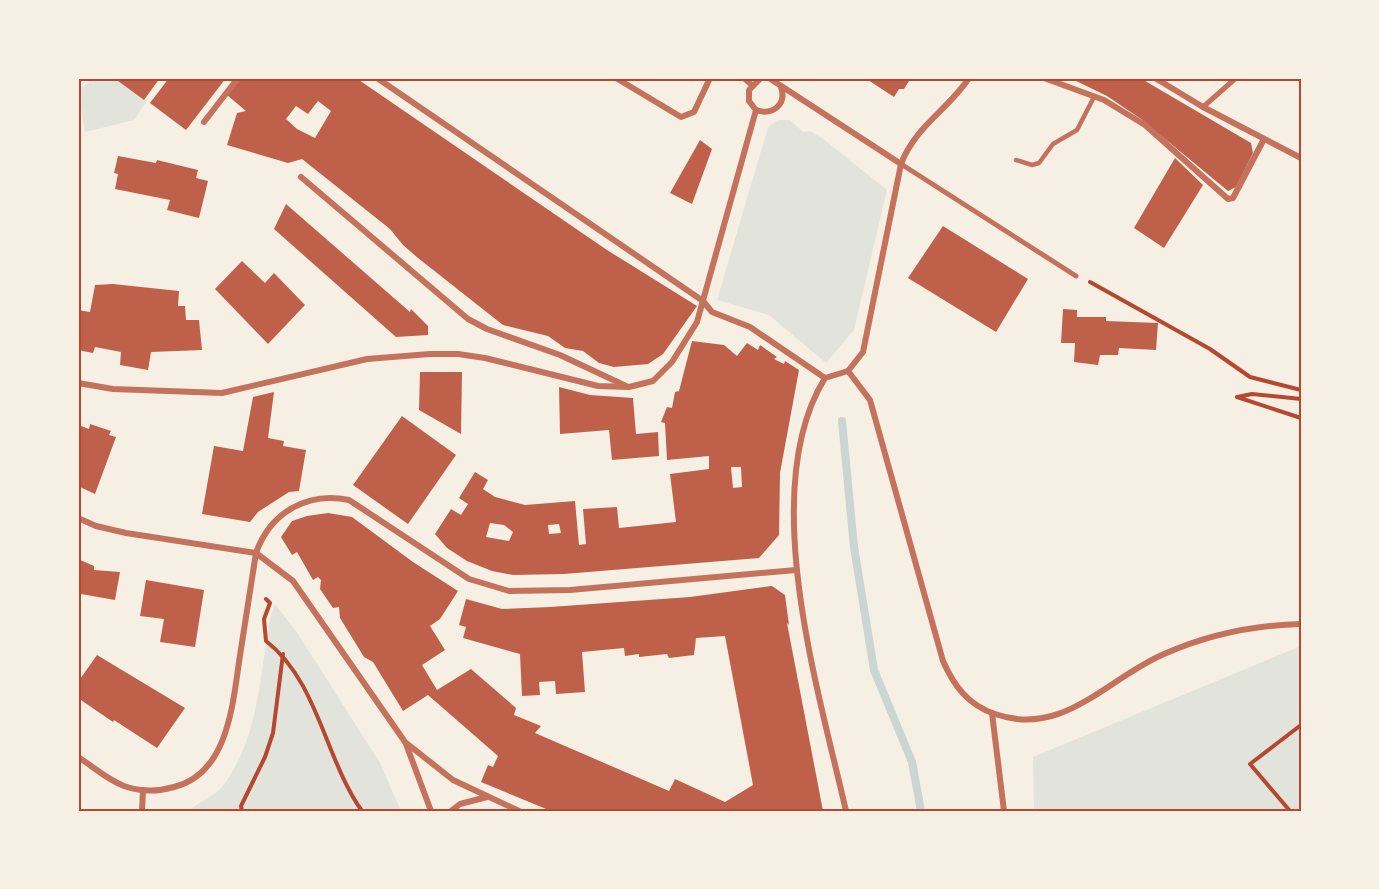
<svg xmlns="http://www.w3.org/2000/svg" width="1379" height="889" font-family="Roboto,sans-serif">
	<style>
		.green { fill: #e2e4dc }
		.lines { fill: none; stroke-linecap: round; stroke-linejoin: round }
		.stream { stroke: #c9d6d2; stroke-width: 8 }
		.building { fill: #bf614a; fill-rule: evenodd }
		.path { stroke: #b5482f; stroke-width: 4 }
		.service { stroke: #c5725c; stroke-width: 4.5 }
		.pedestrian { stroke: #c5725c; stroke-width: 5 }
		.minor { stroke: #c5725c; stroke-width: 6 }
		.neatline { fill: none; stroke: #b5482f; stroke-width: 2 }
	</style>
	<rect width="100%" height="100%" fill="#f6efe4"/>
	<g class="green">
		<path d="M94,78H114L144,100L148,99L134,120L85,132L78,91Z"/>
		<path d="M778,120H790L803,132L810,131L822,138L887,190L854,330L826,363L769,315L717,300L766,134L768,127Z"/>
		<path d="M275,604L298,634L380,763L401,811H189C199,801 213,798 222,787C259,740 260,673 270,618Z"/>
		<path d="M1301,646V811H1034L1033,757Z"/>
	</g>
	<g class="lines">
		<path class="stream" d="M842,421L854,547L874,670L912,762L921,811"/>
	</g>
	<g class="building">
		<path d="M114,78H160L144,100Z"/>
		<path d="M169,78H226L186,130L150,103Z"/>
		<path d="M242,78H356L607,250L697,306L663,354L648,364L614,367L599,363L583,351L565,348L548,336L503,325L418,258L403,245L390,229L302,159L288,163L227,145L237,113L246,111L227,95ZM318,101L331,111L315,138L297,129L286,119L296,106L308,114Z"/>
		<path d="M865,78H916L909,81L904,89H899L894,97Z"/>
		<path d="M1070,78H1140L1251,143L1253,153L1236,187L1228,191L1141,119L1107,96Z"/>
		<path d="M700,140L712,149L692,204L670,193Z"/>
		<path d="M118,156L156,163L157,160L198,170L196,178L208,181L199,218L167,210L170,200L115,189L118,174L114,173Z"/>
		<path d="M1175,158L1203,185L1164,248L1134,228Z"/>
		<path d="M286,204L410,312L411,309L428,326V335L396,337L274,229Z"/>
		<path d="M943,226L1028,279L996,332L908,278Z"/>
		<path d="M242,261L265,283L274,273L305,305L268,344L215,289Z"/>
		<path d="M113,284L179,291L178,306H185L186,320H199L202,350L151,352L148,370L120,365L121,352L95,347L93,353L78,350V310L90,312L95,285Z"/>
		<path d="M1063,309L1077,310V317H1106V321L1158,323L1156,350L1119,348L1118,355H1100L1098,365L1074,362L1075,343H1061Z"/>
		<path d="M692,341L724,345L737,356L747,343L758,350L760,345L777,357L774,359L784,364L785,361L799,370L780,473L779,535L759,558L564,574L513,575L492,571L467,561L447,548L435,534L451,509L461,515L468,504L459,498L475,472L488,480L483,489L495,497L525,505L575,501L579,545L586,544L583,509L617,507L619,528L676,522L670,474L709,469V456L667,460L665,423L661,422L667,407L672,408L675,392L679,391ZM731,467H741L742,487L733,488ZM490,523L504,525L513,532L509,541L486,537ZM559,524L561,533L549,534L548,525Z"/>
		<path d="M420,372H462L461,434L419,410Z"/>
		<path d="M559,387L590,395L633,398L636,434L658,432L659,456L612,460L609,430L560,434Z"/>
		<path d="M274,392L268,438L284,441L283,446L306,450L299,491L289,492L258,512L250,522L202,514L214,446L243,451L253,397Z"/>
		<path d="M402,416L456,455L408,524L353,485Z"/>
		<path d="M90,424L111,431L109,435L116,437L95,494L78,486V430L81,426L89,429Z"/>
		<path d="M328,513L352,517L413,562L458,591L440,619L430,626L445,650L422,665L437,690L471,669L516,708L514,715L541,726L535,733L669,791L675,779L725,802L753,785L725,636L696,638L694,655L669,658L667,654L639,657V654L625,656L624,648L582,652L585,692L556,694L555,681L539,682L540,695L522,696L520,654L463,638L466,627L459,625L466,599L502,609L550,607L690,597L772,586L785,595L789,625L787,623L823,811H551L481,782L488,765L493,767L498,756L428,695L403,711L373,662L364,657L340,618L339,607L333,608L320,589L321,580L318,577L313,580L297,552L292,555L281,537L292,521L307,516Z"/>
		<path d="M78,559L94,566V570L120,572L115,600L81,594L78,601Z"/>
		<path d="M146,580L204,590L195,647L160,642L164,619L140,616Z"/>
		<path d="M97,655L185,708L157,748L114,720L113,722L78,698V682Z"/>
	</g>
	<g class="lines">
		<g class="path">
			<path d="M1090,282L1210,349L1250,377L1301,390"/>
			<path d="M1301,399L1252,394L1237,397L1301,418"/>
			<path d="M266,599L270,603L264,619L266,641C318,681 325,759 362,811"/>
			<path d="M242,811L241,806L265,757L273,733L283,654"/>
			<path d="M1290,811L1250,764L1301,725"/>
		</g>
		<path class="service" d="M1016,160L1032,165L1039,163L1053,144L1077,130L1094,97"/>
		<g class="pedestrian">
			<path d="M1203,107L1236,78"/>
			<path d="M901,164L1076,276"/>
		</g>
		<g class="minor">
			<path d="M377,78L703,301L712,312L750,327L825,378"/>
			<path d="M616,78L681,117L694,112L710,78"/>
			<path d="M744,78L752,85"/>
			<path d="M769,78L901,164"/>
			<path d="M1044,78L1104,100L1145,125L1228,199L1233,198L1264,139"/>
			<path d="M1155,78L1203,107L1301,158"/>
			<path d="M756,110C773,116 787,104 781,87"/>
			<path d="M204,122L238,78"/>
			<path d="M301,177L468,319L487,329L560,355L626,386"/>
			<path d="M848,371L870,400L943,661C954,686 968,705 995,714C1063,738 1106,679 1164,654C1207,635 1254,625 1301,624"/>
			<path d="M848,371L863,352L901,164C916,125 948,110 969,78"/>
			<path d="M78,383L113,389L222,393L367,359L430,354H458L485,358L598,386L629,387L653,381L672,362L697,322L756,110L749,101V90L761,78"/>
			<path d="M78,518L96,526L126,533L256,553L293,581L405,742L453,780L519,811"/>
			<path d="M992,713L1004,811"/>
			<path d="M406,744L431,811"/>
			<path d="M78,757C94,767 106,779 124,786C141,792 157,792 174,787C231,773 233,697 241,649C246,617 251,585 256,553C270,513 307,491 349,500L469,579L509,591L570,590L796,570"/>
			<path d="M142,811L143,790"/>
			<path d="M451,811L460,804L487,797"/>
			<path d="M846,811C819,692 756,489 825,378L848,371"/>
		</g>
	</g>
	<rect width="1379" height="889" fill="none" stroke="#f6efe4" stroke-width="159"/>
	<rect x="80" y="80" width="1220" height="730" class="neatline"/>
</svg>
